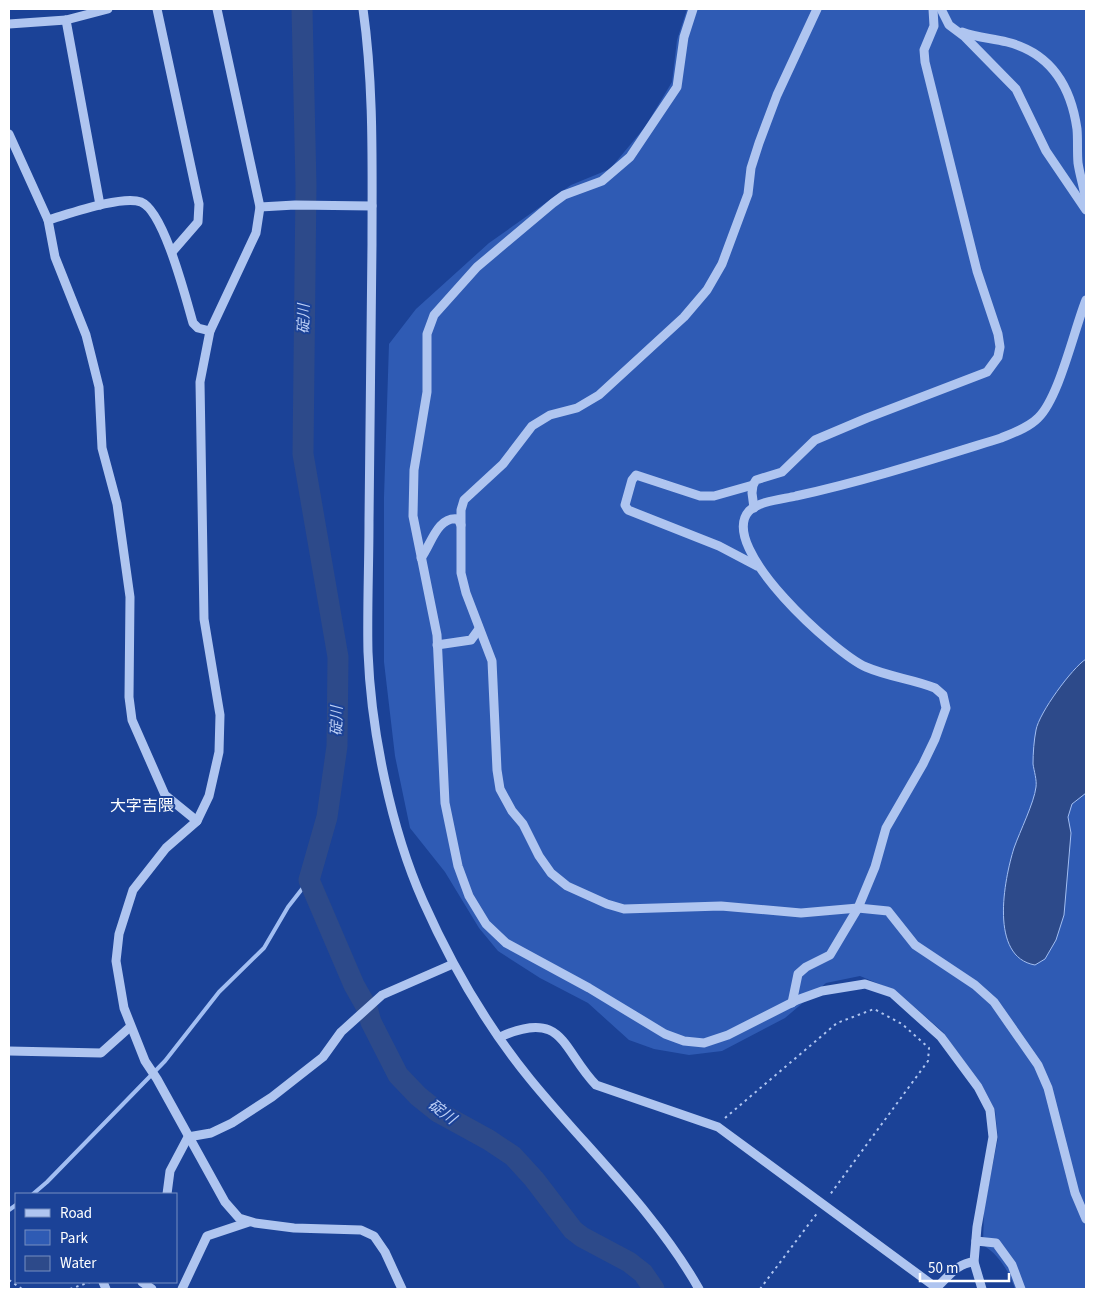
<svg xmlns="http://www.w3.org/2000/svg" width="1095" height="1298" font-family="'Source Sans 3','Noto Sans JP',sans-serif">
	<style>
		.green { fill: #2f5bb4 }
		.water { fill: #2d4a8a; stroke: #a2bef2 }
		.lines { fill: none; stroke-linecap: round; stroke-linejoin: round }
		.stream { stroke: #a2bef2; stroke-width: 4 }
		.river { stroke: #2d4a8a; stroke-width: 21 }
		.path { stroke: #afc5f0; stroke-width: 2; stroke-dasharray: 2.5 4; stroke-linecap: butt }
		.minor { stroke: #afc5f0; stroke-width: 9 }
		.labels { text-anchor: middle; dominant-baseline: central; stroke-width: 4; stroke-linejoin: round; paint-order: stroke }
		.water-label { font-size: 15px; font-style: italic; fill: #bccff6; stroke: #1b4297 }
		.quarter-label { font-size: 16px; fill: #fff; stroke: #1b4297 }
	</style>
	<rect width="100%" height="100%" fill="#1b4297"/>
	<path class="green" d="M687,9H1086V1289H1015C1009,1271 999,1255 983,1245L984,1209L998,1138L995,1110L984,1089L943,1032L896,991L860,976L826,983L785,1018L722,1051L689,1055L654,1049L629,1040L588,1003L540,978L498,951L479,928L445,872L410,828L395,756L384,662V497L389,344L416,309L489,243L571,185L610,169L645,127L672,82L677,40Z"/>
	<path class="water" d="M1086,659V793L1072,804L1068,817L1071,833L1064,915L1056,940L1045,959L1035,965C989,957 1004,880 1014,848C1020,831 1034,803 1036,787C1037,780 1034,771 1033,764C1033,753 1034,740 1036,730C1039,713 1072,668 1086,659Z"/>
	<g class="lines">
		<g class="stream">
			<path d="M33,1194L47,1182L165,1061L219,992L264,948L288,907L309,880"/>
			<path d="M9,1210L16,1205"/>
		</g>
		<path class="river" d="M302,9L306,185L303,454L338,657L337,746L327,817L309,880L354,985L367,1008L371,1022L398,1075L418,1096L438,1112L489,1140L513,1156L534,1179L573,1230L582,1237L629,1262L643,1273L654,1289"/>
		<g class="path">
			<path d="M725,1118L837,1023L874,1009L902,1024L929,1048L928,1061L829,1196"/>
			<path d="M9,1280L22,1289"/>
			<path d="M70,1289L90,1282"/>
			<path d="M760,1289L818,1212"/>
		</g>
		<g class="minor">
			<path d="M157,9L199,204L198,222L172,252"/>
			<path d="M217,9L260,207L256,233L210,331L200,382L204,619L220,715L219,752L209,796L197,821L166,848L133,890L119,934L116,961L124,1008L145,1061L157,1079L225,1202L239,1218L255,1223L294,1228L361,1230L374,1236L385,1252L402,1289"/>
			<path d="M363,9C374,86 372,166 372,244C371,336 370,429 369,521C369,565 367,609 368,652C371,731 391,829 423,901C451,964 486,1025 530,1079C587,1149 655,1211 699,1289"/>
			<path d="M693,9L684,37L677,87L630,157L602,181L564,195L553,203L477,267L434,315L427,334V392L414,470L413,516L437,635L445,803L458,866L469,896L486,924L506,943L589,988L665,1034L684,1041L704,1043L728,1035L797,1000L822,991L865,984L892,993L941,1037L978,1087L990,1110L993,1137L977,1227L974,1262L982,1289"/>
			<path d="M817,9L777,95L759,143L751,168L748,194L722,264L707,290L684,317L599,395L577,408L550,415L532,426L503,464L464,500L461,510V573L466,593L492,661L497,770L500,789L512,811L523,824L539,856L551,873L567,886L607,904L624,909L721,906L801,913L858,908L888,911L915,945L975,985L994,1002L1038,1065L1048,1088L1075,1193L1086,1219"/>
			<path d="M941,9L949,25L965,37L1016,89L1046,151L1086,210"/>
			<path d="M66,20L100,205"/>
			<path d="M9,24L66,20L108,9"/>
			<path d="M962,32C978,38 992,38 1007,42C1051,53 1071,87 1077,129C1078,140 1077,152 1078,163C1080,176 1084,188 1086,201"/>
			<path d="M9,134L48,220L55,257L86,335L99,387L102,448L117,504L130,597L129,697L132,720L165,795L197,821"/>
			<path d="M260,207L295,205L372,206"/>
			<path d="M48,220C69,214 122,195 141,202C164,211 186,299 193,323L198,328L210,331"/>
			<path d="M753,485L714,496H700L636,475L632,480L625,505L628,510L719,546L757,566"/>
			<path d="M754,508L752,493L753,485L756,480L782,472L815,440L867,418L987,372L998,357L1000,347L998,334L977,271L925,62L924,50L934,26L933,9"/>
			<path d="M421,558C431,545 437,516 458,519L461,525"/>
			<path d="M437,645L471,640L479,629"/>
			<path d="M792,1003L798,974L806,967L830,955L858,908L875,867L886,828L923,764L935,739L946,708L943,695L935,688C913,679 889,677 866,667C836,654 716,547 749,511C759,501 784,499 796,496C865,481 933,459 1001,438C1013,433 1028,428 1038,418C1059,398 1074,330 1086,300"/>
			<path d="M500,1037C564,1008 562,1050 596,1085L718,1127L938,1289"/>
			<path d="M9,1051L101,1053L130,1027"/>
			<path d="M167,1194L170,1171L188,1137L211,1133L232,1123L272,1097L323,1057L341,1032L382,995L453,964"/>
			<path d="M976,1241L996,1243L1012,1265L1021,1289"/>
			<path d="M103,1282L106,1289"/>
			<path d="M142,1282L152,1289"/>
			<path d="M182,1289L207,1236L249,1222"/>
			<path d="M935,1289C948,1278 956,1263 974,1262"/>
		</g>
	</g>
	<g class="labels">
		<g class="water-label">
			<text transform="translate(304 319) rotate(-89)">碇川</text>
			<text transform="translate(337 721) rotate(-89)">碇川</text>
			<text transform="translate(442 1112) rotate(36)">碇川</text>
		</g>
		<g class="quarter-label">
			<text x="142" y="806">大字吉隈</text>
		</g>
	</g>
	<rect width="1095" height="1298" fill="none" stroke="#ffffff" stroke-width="20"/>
	<rect x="15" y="1193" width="162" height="90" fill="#1b4297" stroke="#768ec1"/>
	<rect x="25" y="1209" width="25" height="8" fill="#afc5f0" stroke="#768ec1"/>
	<text x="60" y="1218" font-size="15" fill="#ffffff">Road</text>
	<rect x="25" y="1230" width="25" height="15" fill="#2f5bb4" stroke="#768ec1"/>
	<text x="60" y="1243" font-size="15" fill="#ffffff">Park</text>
	<rect x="25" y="1256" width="25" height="15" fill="#2d4a8a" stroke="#768ec1"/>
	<text x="60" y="1268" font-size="15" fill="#ffffff">Water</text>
	<path d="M920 1273v8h89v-8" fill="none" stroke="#ffffff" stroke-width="2.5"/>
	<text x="928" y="1273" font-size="15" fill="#ffffff" stroke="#1b4297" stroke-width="4" paint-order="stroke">50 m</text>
</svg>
